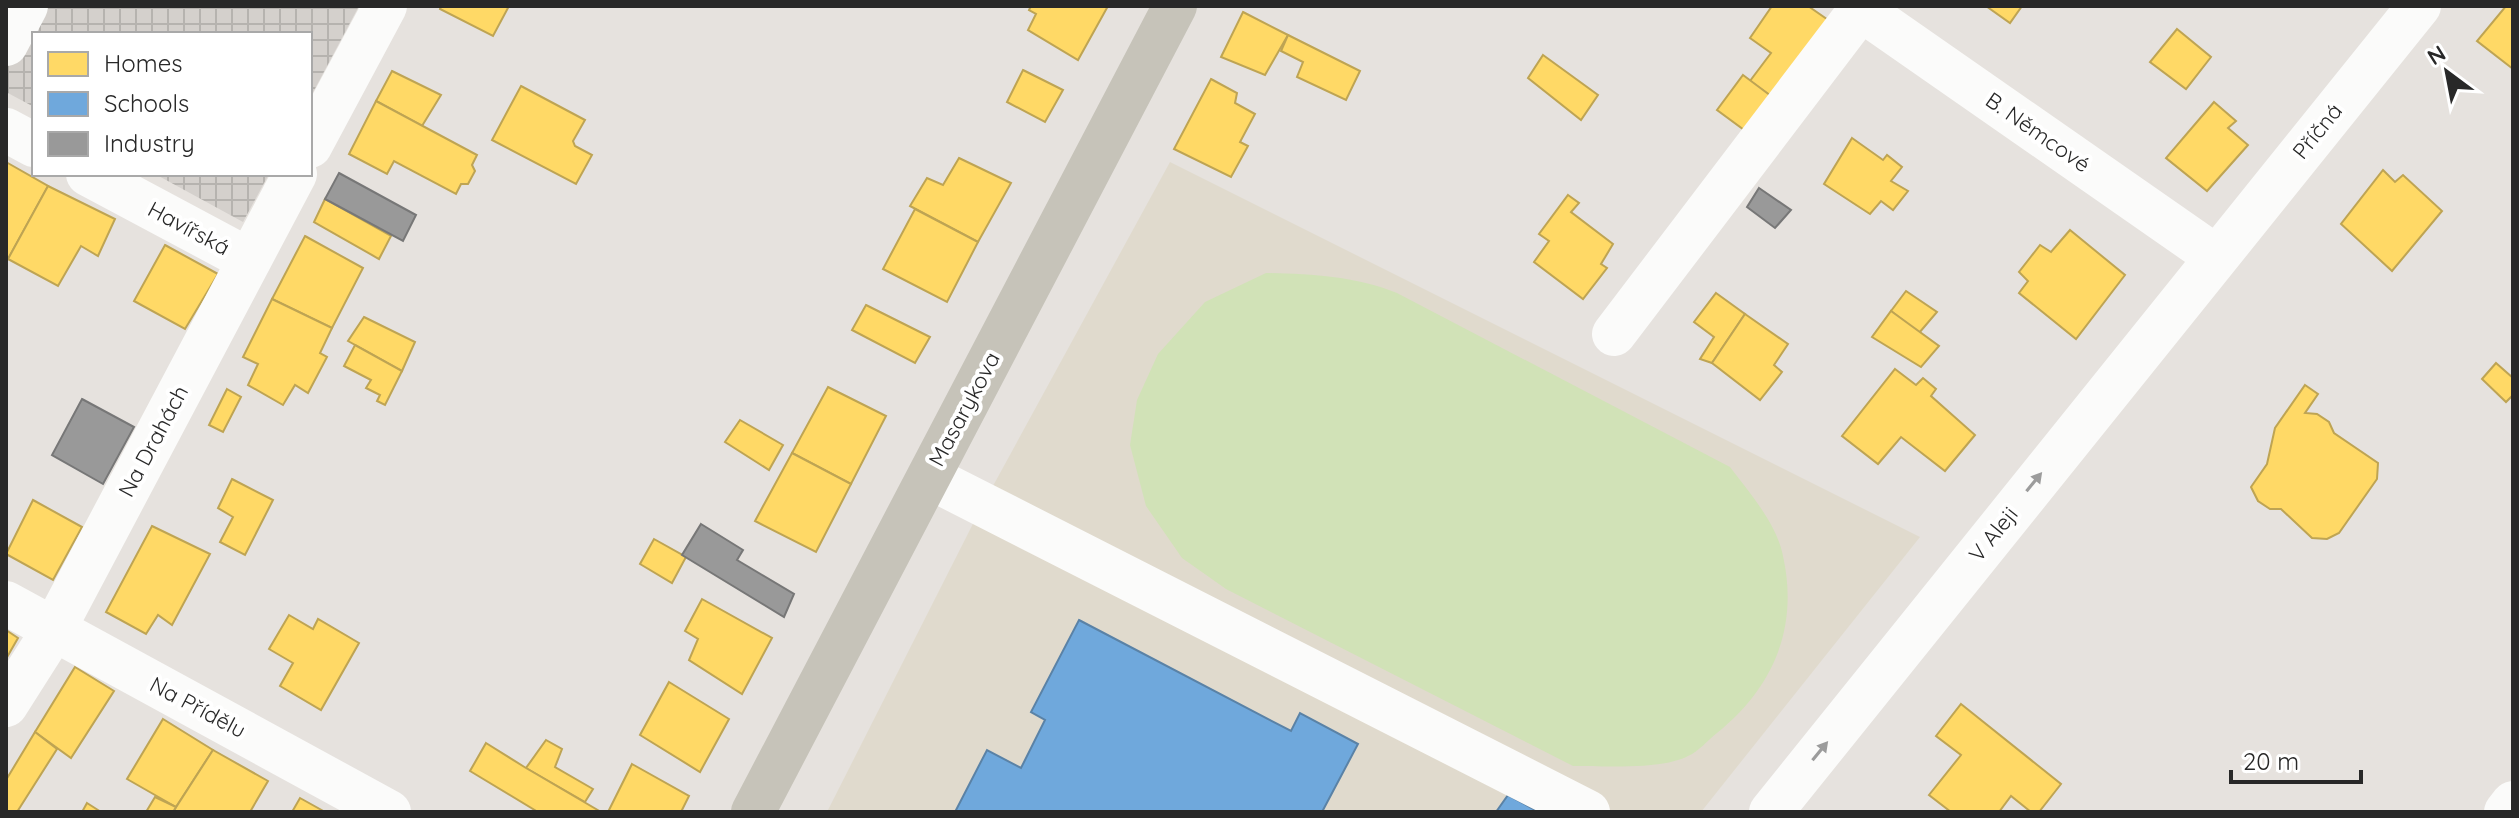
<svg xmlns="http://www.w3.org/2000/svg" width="2519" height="818" font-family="Quicksand,sans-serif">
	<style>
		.education { fill: #e0dacd }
		.pitch { fill: #d1e2b7 }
		.plaza { fill: url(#plaza-grid) }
		.homes { fill: #ffd966; stroke: #bea453; stroke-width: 2 }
		.schools { fill: #6fa8dc; stroke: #5a82a6; stroke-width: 2 }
		.industry { fill: #999; stroke: #777; stroke-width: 2 }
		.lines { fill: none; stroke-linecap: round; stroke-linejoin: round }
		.minor { stroke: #fbfbfa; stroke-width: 44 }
		.major { stroke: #c6c3b9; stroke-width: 44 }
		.oneway { fill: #9c9c9c }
		.labels { text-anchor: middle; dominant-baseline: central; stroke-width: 8; stroke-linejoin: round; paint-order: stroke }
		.street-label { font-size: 22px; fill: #282828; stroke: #fff }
	</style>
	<defs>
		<pattern id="plaza-grid" width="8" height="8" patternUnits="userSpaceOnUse" patternTransform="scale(2)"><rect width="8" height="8" fill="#d4d0cc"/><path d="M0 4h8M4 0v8" fill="none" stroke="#b6b3af"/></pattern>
	</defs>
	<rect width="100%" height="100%" fill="#e6e2de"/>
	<path class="education" d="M1170,162L1920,537L1701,812H827L982,506Z"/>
	<path class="pitch" d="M1266,273C1312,274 1354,276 1397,293L1730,467C1749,492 1777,524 1783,556C1799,628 1773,688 1717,733C1708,740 1698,752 1688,756C1662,770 1603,766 1573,766L1226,589L1182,558L1146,506L1130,445L1137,400L1158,354L1205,302Z"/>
	<g class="plaza">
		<path d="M6,6H359L310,98V34H34V107L6,92Z"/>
		<path d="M155,174H269L243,222Z"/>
	</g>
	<g class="homes">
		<path d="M441,6H509L493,36L440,9Z"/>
		<path d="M1031,6H1108L1078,60L1028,30L1036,14L1029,10Z"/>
		<path d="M1772,6H1808L1831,22L1775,99L1750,81L1771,53L1750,38Z"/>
		<path d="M1986,6H2022L2010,23Z"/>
		<path d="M2506,6H2513V69L2477,41Z"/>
		<path d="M1243,12L1288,35L1265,75L1221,57Z"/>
		<path d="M2177,29L2211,57L2186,89L2150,62Z"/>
		<path d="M1288,35L1360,71L1346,100L1297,77L1303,62L1281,51Z"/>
		<path d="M1543,55L1598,95L1581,120L1528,78Z"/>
		<path d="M1023,70L1063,90L1045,122L1007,102Z"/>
		<path d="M392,71L441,95L422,126L376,101Z"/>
		<path d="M1743,75L1775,99L1751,135L1717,110Z"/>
		<path d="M1211,79L1237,93L1235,103L1255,114L1240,142L1248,146L1231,177L1174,149Z"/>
		<path d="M521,86L585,120L573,141L575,146L592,155L576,184L492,140Z"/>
		<path d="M376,101L477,155L472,165L475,171L468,184H461L456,194L394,161L387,174L349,154Z"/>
		<path d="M2214,102L2236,121L2228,128L2248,145L2207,191L2166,158Z"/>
		<path d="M1852,138L1883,160L1887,155L1902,167L1891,181L1908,191L1893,210L1881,201L1870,214L1824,184Z"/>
		<path d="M959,158L1011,183L978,242L910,206L927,178L943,185Z"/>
		<path d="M6,162L48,186L8,259L6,258Z"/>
		<path d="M2383,170L2395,182L2403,175L2442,211L2392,271L2341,224Z"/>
		<path d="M48,186L115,219L98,256L81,246L58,286L8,259Z"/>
		<path d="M1568,195L1579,203L1571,212L1613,244L1601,264L1607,268L1583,299L1534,262L1549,241L1539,234Z"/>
		<path d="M325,199L391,236L379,259L314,222Z"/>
		<path d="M915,209L978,242L947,302L883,269Z"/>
		<path d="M2070,230L2125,275L2076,339L2019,293L2028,281L2019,272L2040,245L2051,252Z"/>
		<path d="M305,236L363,268L332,328L272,299Z"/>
		<path d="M165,245L218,274L185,329L134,301Z"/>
		<path d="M1906,291L1937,312L1919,333L1891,311Z"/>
		<path d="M1716,293L1745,314L1712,363L1700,359L1714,337L1694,322Z"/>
		<path d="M272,299L332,328L320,353L327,357L308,393L295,385L283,405L248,385L258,364L243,357Z"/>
		<path d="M866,305L930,337L915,363L852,330Z"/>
		<path d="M1891,311L1939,346L1921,367L1872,337Z"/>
		<path d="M1745,314L1788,344L1774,365L1782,372L1760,400L1712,363Z"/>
		<path d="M364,317L415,342L402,371L348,341Z"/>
		<path d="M355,345L402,371L385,405L377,401L380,395L366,388L371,380L344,366Z"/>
		<path d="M2496,363L2513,378V395L2506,402L2482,379Z"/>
		<path d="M1895,369L1916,385L1923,378L1936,389L1931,396L1975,435L1945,471L1901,437L1878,464L1842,436Z"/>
		<path d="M2305,385L2318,394L2305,413L2317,414L2329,422L2334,433L2378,463L2377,479L2339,533L2327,539L2312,538L2281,509H2270L2258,501L2251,487L2267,464L2275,428Z"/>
		<path d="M828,387L886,416L851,484L792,453Z"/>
		<path d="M227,389L241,397L223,432L209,425Z"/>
		<path d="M740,420L783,445L769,470L725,442Z"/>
		<path d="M792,453L851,484L816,552L755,521Z"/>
		<path d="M232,479L273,500L245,555L220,542L233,517L218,508Z"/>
		<path d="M33,500L82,527L53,580L6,554Z"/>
		<path d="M152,526L210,554L172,625L158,615L146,634L106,612Z"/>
		<path d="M654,539L686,557L672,583L640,564Z"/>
		<path d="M702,599L772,638L742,694L689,660L698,639L685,631Z"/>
		<path d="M289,615L313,629L318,619L359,643L321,710L280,686L293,663L269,649Z"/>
		<path d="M6,630L18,638L6,659Z"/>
		<path d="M75,667L114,691L71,758L35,732Z"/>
		<path d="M669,682L729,719L700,772L640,735Z"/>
		<path d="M1961,704L2061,784L2039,812H2031L2011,796L1999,812H1951L1929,795L1961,755L1936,736Z"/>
		<path d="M163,719L213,750L176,807L127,779Z"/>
		<path d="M35,732L57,749L17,812H6V780Z"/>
		<path d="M546,740L562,749L555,767L593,789L585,802L526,768Z"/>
		<path d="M486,743L526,768L601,812H538L470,771Z"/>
		<path d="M213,750L268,781L250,812H173Z"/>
		<path d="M632,764L689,796L681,812H608Z"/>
		<path d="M155,797L176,807L173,812H146Z"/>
		<path d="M300,798L325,812H292Z"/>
		<path d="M87,803L101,812H82Z"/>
	</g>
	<g class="schools">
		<path d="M1079,620L1291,731L1300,713L1358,744L1322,812H955L987,750L1021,768L1045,720L1031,712Z"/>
		<path d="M1508,795L1539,812H1496Z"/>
	</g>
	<g class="industry">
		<path d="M339,173L416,215L403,241L325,199Z"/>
		<path d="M1759,188L1791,210L1775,228L1747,207Z"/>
		<path d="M82,399L134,427L103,484L52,455Z"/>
		<path d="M701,524L743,550L737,560L794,594L784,617L682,555Z"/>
	</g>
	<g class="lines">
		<g class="minor">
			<path d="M1856,6L2215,256"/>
			<path d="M6,44L26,6"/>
			<path d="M6,130L34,145"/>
			<path d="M310,146L385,6"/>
			<path d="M88,174L249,260"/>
			<path d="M1614,334L1861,9"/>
			<path d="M929,477L1588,812"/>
			<path d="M6,603L389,812"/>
			<path d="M6,705L53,631L295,174"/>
			<path d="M1771,812L2419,6"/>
			<path d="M2506,812L2513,803"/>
		</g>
		<path class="major" d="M753,812L1175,6"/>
	</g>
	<defs><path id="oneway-solid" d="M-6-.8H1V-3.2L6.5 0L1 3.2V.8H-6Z" transform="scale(2)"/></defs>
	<g class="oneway">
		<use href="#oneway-solid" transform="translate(2034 482) rotate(-51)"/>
		<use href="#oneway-solid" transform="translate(1820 751) rotate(-51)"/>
	</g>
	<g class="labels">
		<g class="street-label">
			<text transform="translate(2317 131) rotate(-51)">Příčná</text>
			<text transform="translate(2038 132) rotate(35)">B. Němcové</text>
			<text transform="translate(189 228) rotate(28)">Havířská</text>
			<text transform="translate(964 409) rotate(-62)">Masarykova</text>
			<text transform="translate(153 441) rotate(-62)">Na Drahách</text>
			<text transform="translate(1993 534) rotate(-51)">V Aleji</text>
			<text transform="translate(198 707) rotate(28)">Na Přídělu</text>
		</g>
	</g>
	<rect width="2519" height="818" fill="none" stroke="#282828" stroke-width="16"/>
	<rect x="32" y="32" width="280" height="144" fill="#ffffff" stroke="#a9a9a9" stroke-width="2"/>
	<rect x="48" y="52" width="40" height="24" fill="#ffd966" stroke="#a9a9a9" stroke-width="2"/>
	<text x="104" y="72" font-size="24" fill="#282828">Homes</text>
	<rect x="48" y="92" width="40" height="24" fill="#6fa8dc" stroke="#a9a9a9" stroke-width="2"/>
	<text x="104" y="112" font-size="24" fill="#282828">Schools</text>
	<rect x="48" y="132" width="40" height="24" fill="#999999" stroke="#a9a9a9" stroke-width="2"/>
	<text x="104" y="152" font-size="24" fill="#282828">Industry</text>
	<g transform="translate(2447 72) rotate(328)" stroke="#ffffff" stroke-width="6" paint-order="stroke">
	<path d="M0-6L14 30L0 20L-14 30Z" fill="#282828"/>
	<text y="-12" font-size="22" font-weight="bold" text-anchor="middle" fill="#282828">N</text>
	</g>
	<path d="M2231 770v12h130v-12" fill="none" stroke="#282828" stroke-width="4"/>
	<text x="2243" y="770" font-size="24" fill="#282828" stroke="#ffffff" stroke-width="6" paint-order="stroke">20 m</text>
</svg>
